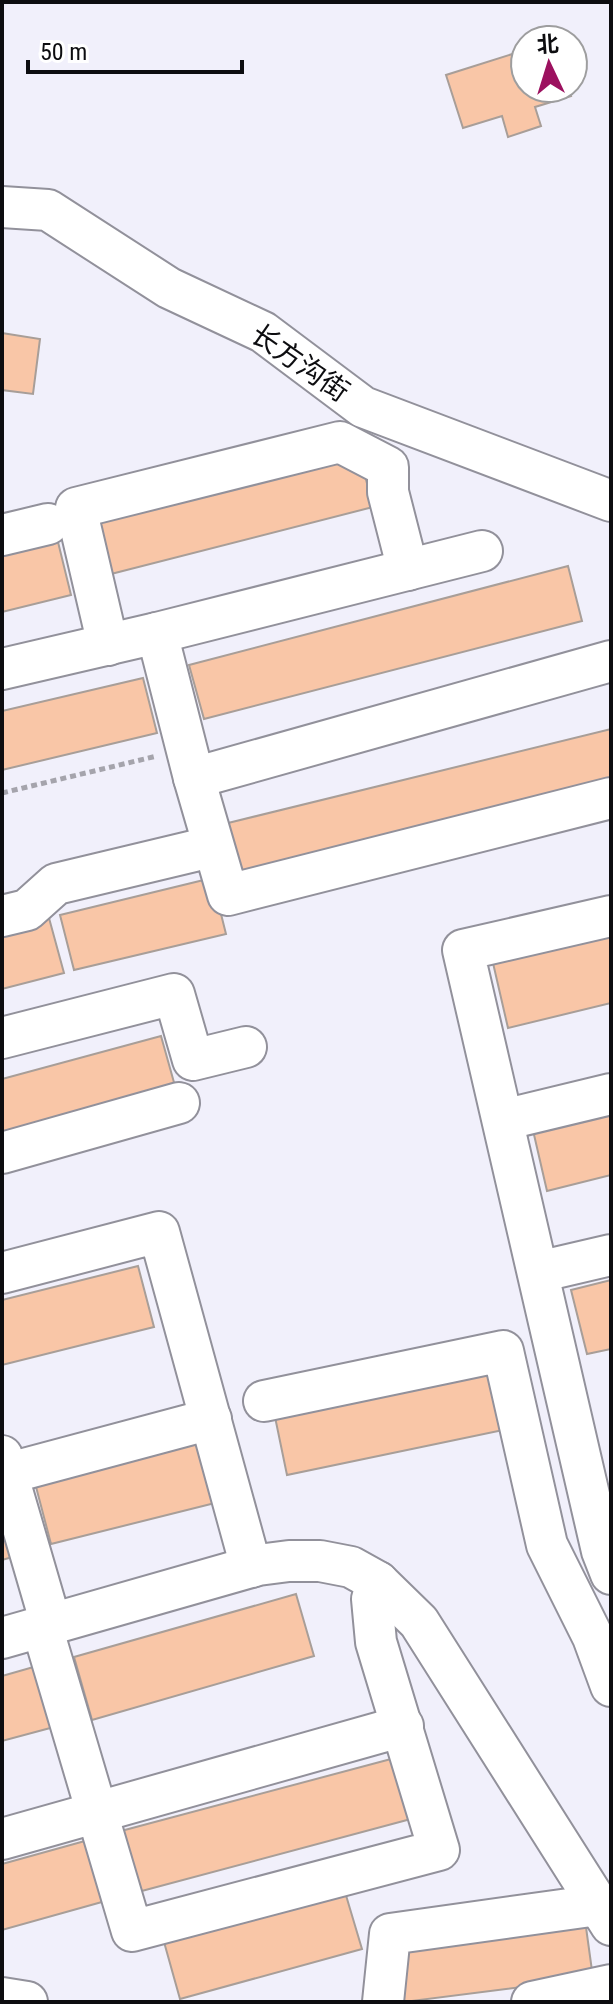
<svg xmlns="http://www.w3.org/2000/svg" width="613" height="2004" font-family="'Roboto Condensed','Noto Sans SC',sans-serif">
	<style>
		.building { fill: #f9c6a7; stroke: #a89e98; stroke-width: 2 }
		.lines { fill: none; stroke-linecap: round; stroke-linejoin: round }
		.minor-casing { stroke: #92919b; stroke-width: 44 }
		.path { stroke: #a5a4ac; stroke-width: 5; stroke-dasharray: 6 4; stroke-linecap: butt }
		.minor { stroke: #fff; stroke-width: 40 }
		.labels { text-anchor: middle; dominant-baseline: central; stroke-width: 6; stroke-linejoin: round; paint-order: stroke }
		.street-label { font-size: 28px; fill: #0d0d10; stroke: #fff }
	</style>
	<rect width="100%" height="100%" fill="#f1f0fb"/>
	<g class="building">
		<path d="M525,50V88H568L571,96L535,107L541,126L508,137L502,116L463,128L446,75Z"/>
		<path d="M2,333L40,339L33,394L2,390Z"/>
		<path d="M360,456L373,507L111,574L98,522Z"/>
		<path d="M58,542L71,595L2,612V555Z"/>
		<path d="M568,566L582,621L204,719L189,665Z"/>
		<path d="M143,678L157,733L2,770V711Z"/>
		<path d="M611,729V786L242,878L228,823Z"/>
		<path d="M212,878L226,934L74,970L60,915Z"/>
		<path d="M49,918L64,973L2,989V930Z"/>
		<path d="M611,935V1003L508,1028L493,963Z"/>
		<path d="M161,1036L175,1086L2,1133V1079Z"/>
		<path d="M611,1107V1175L547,1191L532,1126Z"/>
		<path d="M138,1266L154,1327L2,1365V1300Z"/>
		<path d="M611,1280V1349L587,1354L571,1290Z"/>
		<path d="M496,1372L508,1429L287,1475L275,1417Z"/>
		<path d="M200,1442L215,1503L51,1544L35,1483Z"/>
		<path d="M2,1494L20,1555L2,1560Z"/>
		<path d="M296,1594L314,1656L92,1720L74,1657Z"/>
		<path d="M37,1666L54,1727L2,1741V1676Z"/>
		<path d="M406,1755L422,1816L138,1892L121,1831Z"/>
		<path d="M92,1839L109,1900L2,1930V1864Z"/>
		<path d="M345,1892L362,1949L180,1999L164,1942Z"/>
		<path d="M585,1920L593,1978L404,2002L396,1946Z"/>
	</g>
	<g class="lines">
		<defs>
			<g id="minor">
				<path d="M2,207L48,210L169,288L263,332L363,407L611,501"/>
				<path d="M2,535L48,524"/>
				<path d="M157,633L482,551"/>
				<path d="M108,645L76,508L340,442L388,467V492L408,570"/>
				<path d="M2,669L157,633L194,778L611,661"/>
				<path d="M194,778L228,895L611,798"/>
				<path d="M2,916L27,910L56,884L194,851"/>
				<path d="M611,916L463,950L602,1551L611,1574"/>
				<path d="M2,1038L174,994L193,1060L246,1047"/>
				<path d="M503,1120L611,1094"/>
				<path d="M2,1153L179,1103"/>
				<path d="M538,1272L611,1255"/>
				<path d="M2,1273L159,1232L251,1567"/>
				<path d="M264,1401L503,1351L547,1545L593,1637L611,1686"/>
				<path d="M2,1456L51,1624"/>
				<path d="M2,1475L211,1419"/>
				<path d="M42,1627L132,1931L439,1850L376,1642L372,1599L378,1582"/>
				<path d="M2,1638L258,1565L289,1561H320L351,1567L378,1582L419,1622L611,1925"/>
				<path d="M2,1839L403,1726"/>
				<path d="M2,1998L27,2002"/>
				<path d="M383,2002L390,1934L598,1905"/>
				<path d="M532,2002L611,1985"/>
			</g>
		</defs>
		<use href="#minor" class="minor-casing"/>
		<path class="path" d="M2,793L157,756"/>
		<use href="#minor" class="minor"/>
	</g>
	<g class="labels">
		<g class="street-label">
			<text transform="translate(300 363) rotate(35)">长方沟街</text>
		</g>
	</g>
	<rect width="613" height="2004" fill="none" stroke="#0d0d10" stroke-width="8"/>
	<g transform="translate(549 64) rotate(356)"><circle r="38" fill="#ffffff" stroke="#9e9e9f" stroke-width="2"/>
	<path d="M0-6L14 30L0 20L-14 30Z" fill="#9c115f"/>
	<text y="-12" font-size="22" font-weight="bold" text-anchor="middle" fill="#0d0d10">北</text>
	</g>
	<path d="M28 60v12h214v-12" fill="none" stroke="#0d0d10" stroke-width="4"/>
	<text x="40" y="60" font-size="24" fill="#0d0d10" stroke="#ffffff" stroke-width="6" paint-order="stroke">50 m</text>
</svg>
